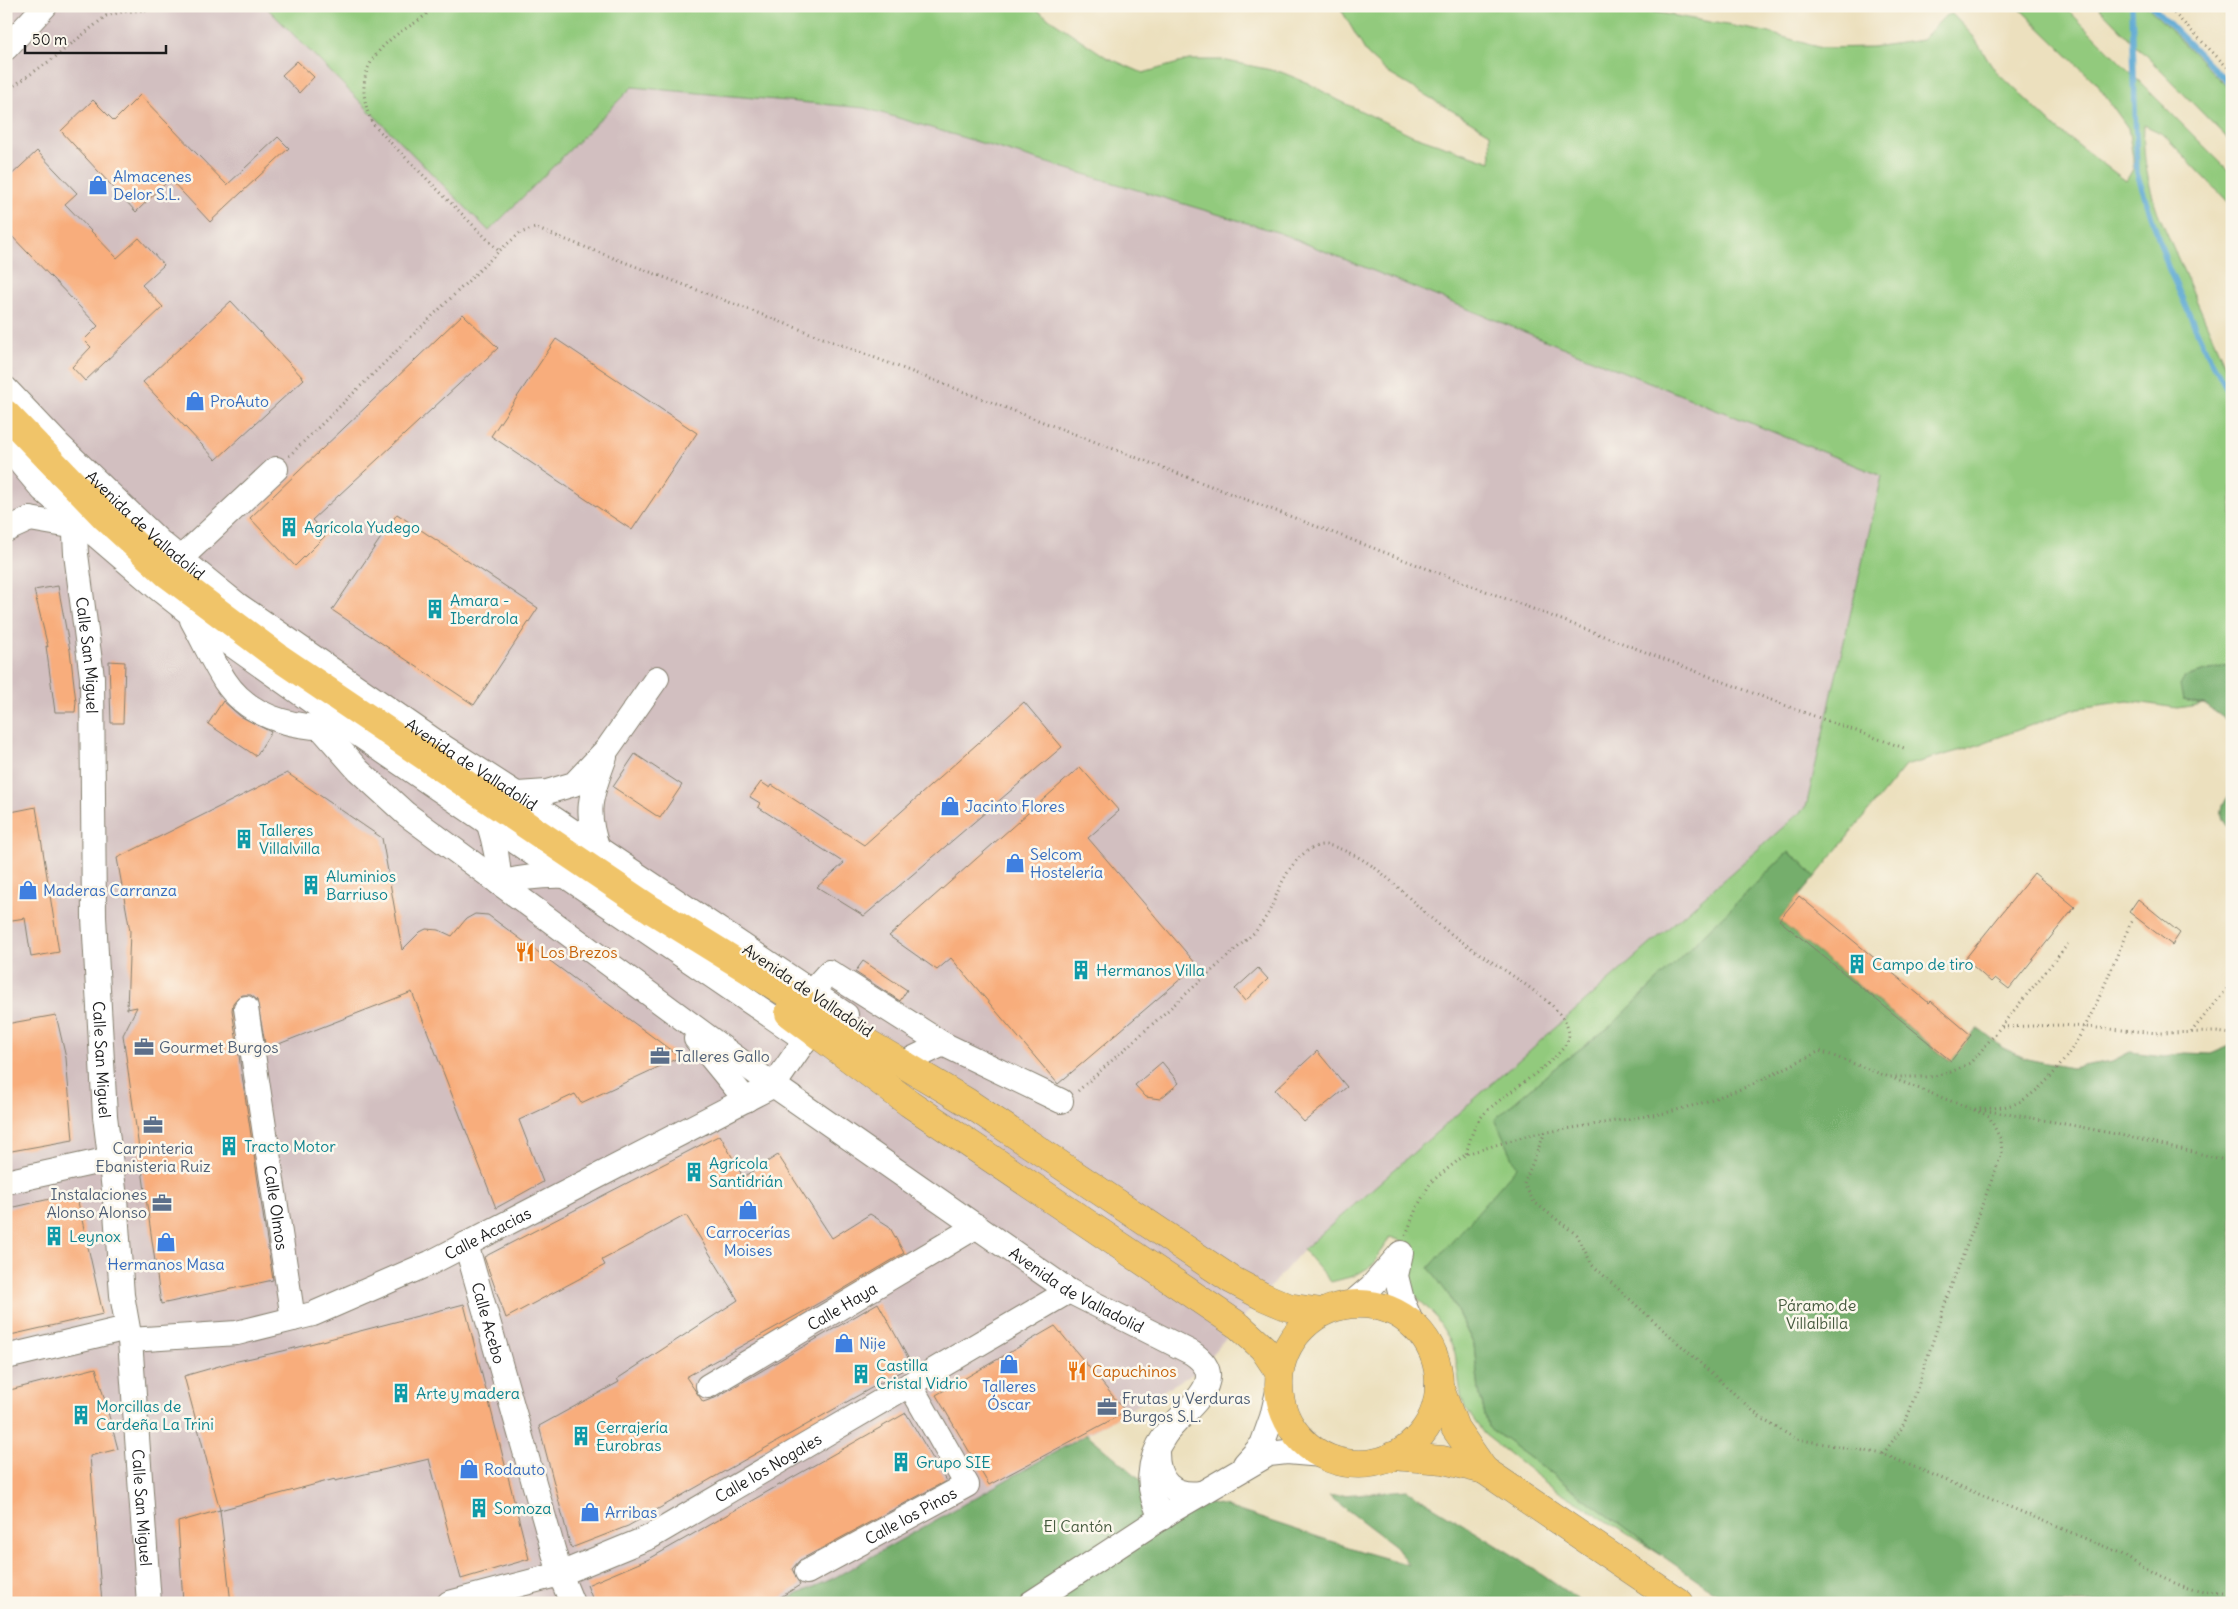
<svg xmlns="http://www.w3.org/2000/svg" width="2238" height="1609" font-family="Delius,sans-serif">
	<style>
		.industrial { fill: #d2bfc0 }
		.green { fill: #92ca7d; stroke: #57734c }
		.forest { fill: #75ae6c; stroke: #486544 }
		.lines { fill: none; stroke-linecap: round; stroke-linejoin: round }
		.stream { stroke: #5aa7d3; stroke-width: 5.5 }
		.building { fill: #f8ad7b }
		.minor-casing { stroke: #847e6d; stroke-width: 26 }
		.highway-casing { stroke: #847e6d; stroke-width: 29 }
		.path { stroke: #847e6d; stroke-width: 3; stroke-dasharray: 1 4; stroke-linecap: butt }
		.minor { stroke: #fff; stroke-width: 24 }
		.highway { stroke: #f0c469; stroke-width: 28 }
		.labels { text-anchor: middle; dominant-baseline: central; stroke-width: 5; stroke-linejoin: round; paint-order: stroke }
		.shop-label { font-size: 16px; fill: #366cbe; stroke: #fbf7ec; text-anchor: start }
		.street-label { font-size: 16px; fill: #1c1c1c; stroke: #fbf7ec }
		.culture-label { font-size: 16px; fill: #0d838f; stroke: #fbf7ec; text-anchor: start }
		.food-label { font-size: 16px; fill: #c56008; stroke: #fbf7ec; text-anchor: start }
		.service-label { font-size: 16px; fill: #4e5e75; stroke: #fbf7ec; text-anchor: start }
		.park-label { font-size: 16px; fill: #45593e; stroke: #fbf7ec }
	</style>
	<rect width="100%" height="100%" fill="#fbf7ec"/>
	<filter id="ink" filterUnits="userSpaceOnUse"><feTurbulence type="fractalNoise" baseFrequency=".02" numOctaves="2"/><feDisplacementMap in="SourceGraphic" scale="10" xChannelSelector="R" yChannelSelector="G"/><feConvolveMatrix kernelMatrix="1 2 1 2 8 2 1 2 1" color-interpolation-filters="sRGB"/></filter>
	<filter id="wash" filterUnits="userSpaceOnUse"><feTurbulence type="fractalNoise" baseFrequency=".0096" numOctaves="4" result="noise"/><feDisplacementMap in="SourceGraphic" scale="20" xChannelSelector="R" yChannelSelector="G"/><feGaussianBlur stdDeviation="1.12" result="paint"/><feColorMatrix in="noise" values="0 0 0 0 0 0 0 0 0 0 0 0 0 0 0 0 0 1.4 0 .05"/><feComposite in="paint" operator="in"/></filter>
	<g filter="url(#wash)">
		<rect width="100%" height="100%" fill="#ece0be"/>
		<path class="industrial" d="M6,6H265L489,231L632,87L865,108L1277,232L1882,476L1806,807L1303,1250L1196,1372L834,1578L778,1603H6Z"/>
		<g class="green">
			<path d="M265,6H1031L1106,57L1143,73L1189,60H1222L1281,72L1308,83L1338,100L1412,135L1491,162L1490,133L1388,73L1367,54L1339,6H1620L1766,32L1821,48L1872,47L1922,40L1945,16L1952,14L1973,36L1995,70L2058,130L2126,181L2133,169V158L2128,128L2096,83L2017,6H2064L2232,174V206L2163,134L2144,125C2142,156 2148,184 2158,213L2232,381V664L2185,677L2183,700L2204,704L2177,708L2128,701L2078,708L1969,748L1905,766L1815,877L1802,862L1788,852L1612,1025L1556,1067L1495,1119L1518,1167L1430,1268L1450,1297L1474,1345L1479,1391L1488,1427L1664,1557L1545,1482L1484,1434L1465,1408L1461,1395L1455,1353L1448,1337L1435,1316L1413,1293L1408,1273L1411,1244L1390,1237L1373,1265L1354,1276L1331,1282L1303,1250L1806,807L1882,476L1277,232L865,108L632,87L489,231Z"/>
			<path d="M2097,6H2147L2232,92V143Z"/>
		</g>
		<g class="forest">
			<path d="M2232,664V724L2204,704L2183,700L2180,686L2185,677Z"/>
			<path d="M2232,792V830C2216,818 2221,804 2232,792Z"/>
			<path d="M1788,852L1802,862L1815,877L1779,920L1950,1061L1977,1028L2003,1048L2027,1059L2071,1068L2112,1061L2130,1052L2164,1056L2185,1053L2211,1054L2232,1045V1603H1730L1664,1557L1488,1427L1479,1391L1474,1345L1450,1297L1429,1268L1517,1167L1495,1119L1556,1067L1612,1025Z"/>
			<path d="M1087,1434L1157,1493L1227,1507L1367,1553L1409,1565L1395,1546L1329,1496L1407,1490L1516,1557L1583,1603H778L834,1578Z"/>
		</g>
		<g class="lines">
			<g class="stream">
				<path d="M2132,6L2137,173L2168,267L2206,351L2232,398"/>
				<path d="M2152,6L2232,87"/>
			</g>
		</g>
		<g id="blocks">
			<g class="building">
				<path d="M297,61L314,77L299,93L282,75Z"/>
				<path d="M140,95L227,185L278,137L289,148L210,222L170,179L136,212L61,131L93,100L114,121Z"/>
				<path d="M37,151L77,193L65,204L117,258L139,238L164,265L142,285L163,307L85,381L72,367L91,347L84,340L98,326L6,230V180Z"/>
				<path d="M231,301L304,379L216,460L143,382Z"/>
				<path d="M463,314L498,348L312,520L327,534L295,566L250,518Z"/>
				<path d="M556,339L697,433L632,530L491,436Z"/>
				<path d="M397,514L538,608L474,705L332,610Z"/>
				<path d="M58,586L70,650L76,702L75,712H55L46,646L48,647L34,590Z"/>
				<path d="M109,661L125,662L123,723H111Z"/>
				<path d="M223,701L240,716L271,732L256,756L208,724Z"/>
				<path d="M1024,702L1062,747L864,916L817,887L844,863L758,807L760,803L750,797L761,782L770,788L772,785L864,845Z"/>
				<path d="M635,754L682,785L660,818L613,787Z"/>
				<path d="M1080,767L1119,811L1088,838L1197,965L1058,1084L951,958L937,970L889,936Z"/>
				<path d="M287,773L382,838L402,950L420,932L426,929L439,930L452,936L466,919L475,914L488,915L680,1057L581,1103L575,1094L519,1120L543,1182L496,1208L412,992L266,1049L257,1000L251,995H243L238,997L233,1003L232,1010L273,1280L161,1304L123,1035L137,1007L127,1009L130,931L117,858Z"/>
				<path d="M36,807L59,952L31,957L25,918L6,921V813Z"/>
				<path d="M2034,873L2075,907L2009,989L1995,978L1991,982L1965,959Z"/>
				<path d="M1799,896L1929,1003L1931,1001L1971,1035L1951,1061L1779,920Z"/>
				<path d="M2138,899L2180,933L2172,945L2129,912Z"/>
				<path d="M863,961L907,990L900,1001L855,972Z"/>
				<path d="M1258,968L1268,979L1245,1001L1235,989Z"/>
				<path d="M56,1015L66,1058L73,1140L6,1152V1024Z"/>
				<path d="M1317,1051L1347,1087L1304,1122L1275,1090Z"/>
				<path d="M1162,1062L1179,1083L1160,1099L1146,1097L1135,1085Z"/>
				<path d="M720,1135L743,1177L778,1155L832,1238L870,1214L889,1226L904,1253L835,1294L686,1377L703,1402L715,1398L878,1303L912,1365L628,1526L571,1548L539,1426L619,1382L617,1379L738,1300L686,1215L602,1260L605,1265L506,1318L484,1257Z"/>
				<path d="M76,1193L103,1314L6,1336V1209Z"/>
				<path d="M464,1304L529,1559L461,1579L429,1459L335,1481V1479L220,1510L184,1376L233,1362L283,1351Z"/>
				<path d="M1055,1326L1126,1412L989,1485L936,1395Z"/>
				<path d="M96,1368L118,1449L90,1456L102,1603H10L6,1562V1391Z"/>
				<path d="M906,1413L946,1481L800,1560L792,1569L800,1585L771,1603H594L587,1585L649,1559Z"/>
				<path d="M220,1510L231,1603H183L178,1522Z"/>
			</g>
		</g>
	</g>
	<g filter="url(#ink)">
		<use href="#blocks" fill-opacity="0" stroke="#847e6d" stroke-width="1"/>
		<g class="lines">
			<defs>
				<g id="minor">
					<path d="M6,48L45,6"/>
					<path id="s1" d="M6,389L60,446L159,541L238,605L442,746L532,804L846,1015"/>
					<path d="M6,446L43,490L155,586L211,630L352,730L806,1040"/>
					<path id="s2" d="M74,515L76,554L92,677L94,917L105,1116L115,1198L122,1295L130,1340L149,1603"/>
					<path d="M30,519L88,529"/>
					<path d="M6,530L30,519"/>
					<path d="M180,559L276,469"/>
					<path d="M192,620C203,640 213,662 225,681C250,719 296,728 337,728"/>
					<path id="s3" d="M321,728L358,770L406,814L762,1077L1069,1291L1192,1353C1234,1381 1182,1410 1165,1435C1147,1461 1145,1490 1162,1518"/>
					<path d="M518,794L547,792L574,784L608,748L657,678"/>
					<path d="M488,821C495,843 499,861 499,883C523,877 543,875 568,876"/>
					<path d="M598,849C584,810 591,795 605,757"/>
					<path d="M811,992L829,972L943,1044"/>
					<path id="s4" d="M246,1008L293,1319"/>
					<path d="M696,1039L746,1100"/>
					<path d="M912,1059L943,1044L1061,1101"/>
					<path d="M6,1182L110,1159"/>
					<path id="s5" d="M466,1244L560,1574L572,1603"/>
					<path d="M1401,1253L1396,1276L1402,1300L1412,1324"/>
					<path d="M1351,1304L1371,1287L1400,1254"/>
					<path id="s6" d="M130,1340L237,1333L313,1314L430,1263L774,1085L805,1040"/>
					<path d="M6,1357L127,1328"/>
					<path id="s7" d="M708,1386L977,1226"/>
					<path d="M1157,1453C1157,1481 1172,1497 1201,1493"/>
					<path d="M1245,1464L1262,1445L1272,1417L1279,1387"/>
					<path id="s8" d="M807,1572L967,1485L910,1385"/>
					<path id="s9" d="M449,1603L560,1574L650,1537L1069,1291"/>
					<path d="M1031,1603L1173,1510L1269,1454L1287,1452L1322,1455"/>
				</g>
				<g id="highway">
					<path d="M6,414L106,518L166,573L278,657L652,910L851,1033L967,1102L1232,1280L1262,1296L1288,1307L1322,1312"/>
					<path d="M789,1013L909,1103L1239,1326L1263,1348L1279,1372"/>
					<circle cx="1359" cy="1384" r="80"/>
					<path d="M1439,1386L1455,1428L1484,1470"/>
					<path d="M1392,1456L1443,1460L1484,1470L1680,1603"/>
				</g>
			</defs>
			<use href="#minor" class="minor-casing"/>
			<use href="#highway" class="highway-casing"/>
			<g class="path">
				<path d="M433,6C427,17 411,25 400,32C369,55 355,79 370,118C373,126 382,133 387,139L499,251"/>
				<path d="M2167,6L2232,72"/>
				<path d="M6,91L54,58L106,16L122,12L193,6"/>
				<path d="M289,456L499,251L520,233L535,228L1800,711L1904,748"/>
				<path d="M2002,1027L2061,1025L2159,1033L2216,1032L2232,1034"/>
				<path d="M2191,1032L2232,983"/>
				<path d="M1078,1091L1256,931C1260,925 1265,919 1269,912C1280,888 1289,857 1317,846C1329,842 1345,851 1356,856C1387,872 1411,902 1438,924C1473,952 1515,974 1549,1003C1558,1010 1568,1023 1569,1034C1570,1057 1500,1095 1482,1116C1473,1127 1470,1140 1466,1154"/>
				<path d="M1975,1109C1991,1108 2010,1108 2023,1100C2080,1064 2106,978 2132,920"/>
				<path d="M1980,1110C2065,1122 2149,1140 2232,1162"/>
				<path d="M1545,1132L1524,1184L1534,1202L1577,1235L1592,1265L1762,1419L1796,1439L1883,1454L2120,1553C2158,1578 2186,1592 2232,1596"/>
				<path d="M1406,1235L1416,1209L1431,1182L1466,1154L1529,1135L1665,1113L1699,1104L1749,1086L1820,1051L1889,1077H1930L1951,1072L1970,1063L1981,1051L2068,944"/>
				<path d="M1883,1454L1900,1431L1909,1413L1949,1292L2002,1153L2001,1140L1989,1116L1892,1078"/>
			</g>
			<use href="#minor" class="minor"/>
			<use href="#highway" class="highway"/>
		</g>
	</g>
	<defs>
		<symbol id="shop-bare" viewBox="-9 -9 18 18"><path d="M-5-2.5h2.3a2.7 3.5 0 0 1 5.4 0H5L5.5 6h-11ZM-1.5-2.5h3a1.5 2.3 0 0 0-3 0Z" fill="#3f7fe0" stroke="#fbf7ec" stroke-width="2.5" paint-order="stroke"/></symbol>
		<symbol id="building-bare" viewBox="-9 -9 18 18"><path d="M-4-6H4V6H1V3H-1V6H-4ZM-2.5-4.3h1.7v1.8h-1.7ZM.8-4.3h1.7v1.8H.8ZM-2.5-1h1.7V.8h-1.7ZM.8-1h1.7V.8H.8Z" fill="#0f9aa8" stroke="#fbf7ec" stroke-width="2.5" paint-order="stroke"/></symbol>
		<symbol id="restaurant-bare" viewBox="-9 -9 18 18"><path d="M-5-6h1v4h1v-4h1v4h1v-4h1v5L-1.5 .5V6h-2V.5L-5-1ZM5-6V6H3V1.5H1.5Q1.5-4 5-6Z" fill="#e8710a" stroke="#fbf7ec" stroke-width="2.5" paint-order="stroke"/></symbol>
		<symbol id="office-bare" viewBox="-9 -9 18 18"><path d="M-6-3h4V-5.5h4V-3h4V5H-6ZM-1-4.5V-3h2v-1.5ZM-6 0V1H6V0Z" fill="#5c6f8a" stroke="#fbf7ec" stroke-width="2.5" paint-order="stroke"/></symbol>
	</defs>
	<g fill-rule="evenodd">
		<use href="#shop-bare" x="84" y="171" width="28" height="28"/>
		<use href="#shop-bare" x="181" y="387" width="28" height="28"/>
		<use href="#building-bare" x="275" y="513" width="28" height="28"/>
		<use href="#building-bare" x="421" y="595" width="28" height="28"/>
		<use href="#shop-bare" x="936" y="792" width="28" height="28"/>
		<use href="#building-bare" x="230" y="825" width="28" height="28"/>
		<use href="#shop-bare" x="1001" y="849" width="28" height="28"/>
		<use href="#building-bare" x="297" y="871" width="28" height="28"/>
		<use href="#shop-bare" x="14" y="876" width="28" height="28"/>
		<use href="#restaurant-bare" x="511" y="938" width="28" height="28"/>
		<use href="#building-bare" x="1843" y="950" width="28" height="28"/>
		<use href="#building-bare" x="1067" y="956" width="28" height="28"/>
		<use href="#office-bare" x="130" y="1033" width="28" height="28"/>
		<use href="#office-bare" x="646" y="1042" width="28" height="28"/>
		<use href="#office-bare" x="139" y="1111" width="28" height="28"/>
		<use href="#building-bare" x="215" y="1132" width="28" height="28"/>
		<use href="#building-bare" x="680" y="1158" width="28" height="28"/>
		<use href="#office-bare" x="148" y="1189" width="28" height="28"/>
		<use href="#shop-bare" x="734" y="1196" width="28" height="28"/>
		<use href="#building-bare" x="40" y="1222" width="28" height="28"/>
		<use href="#shop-bare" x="152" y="1228" width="28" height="28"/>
		<use href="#shop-bare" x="830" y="1329" width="28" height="28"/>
		<use href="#shop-bare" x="995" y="1350" width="28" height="28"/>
		<use href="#restaurant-bare" x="1063" y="1357" width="28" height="28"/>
		<use href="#building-bare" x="847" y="1360" width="28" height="28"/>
		<use href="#building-bare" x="387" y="1379" width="28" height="28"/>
		<use href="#office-bare" x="1093" y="1393" width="28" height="28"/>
		<use href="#building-bare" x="67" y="1401" width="28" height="28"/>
		<use href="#building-bare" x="567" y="1422" width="28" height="28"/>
		<use href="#building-bare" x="887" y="1448" width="28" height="28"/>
		<use href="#shop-bare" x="455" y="1455" width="28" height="28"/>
		<use href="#building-bare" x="465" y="1494" width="28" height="28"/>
		<use href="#shop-bare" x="576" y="1498" width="28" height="28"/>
	</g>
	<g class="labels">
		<g class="shop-label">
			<text x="113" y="176">Almacenes<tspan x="113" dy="18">Delor S.L.</tspan></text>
			<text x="210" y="401">ProAuto</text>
			<text x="965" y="806">Jacinto Flores</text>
			<text x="1030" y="854">Selcom<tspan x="1030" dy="18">Hostelería</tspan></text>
			<text x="43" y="890">Maderas Carranza</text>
			<text x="748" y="1232" text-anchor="middle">Carrocerías<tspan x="748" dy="18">Moises</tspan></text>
			<text x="166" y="1264" text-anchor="middle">Hermanos Masa</text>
			<text x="859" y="1343">Nije</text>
			<text x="1009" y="1386" text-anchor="middle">Talleres<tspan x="1009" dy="18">Óscar</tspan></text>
			<text x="484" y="1469">Rodauto</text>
			<text x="605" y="1512">Arribas</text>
		</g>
		<g class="street-label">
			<text stroke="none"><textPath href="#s1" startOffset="195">Avenida de Valladolid</textPath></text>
			<text stroke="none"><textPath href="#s2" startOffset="141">Calle San Miguel</textPath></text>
			<text stroke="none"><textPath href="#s1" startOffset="600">Avenida de Valladolid</textPath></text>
			<text transform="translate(808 990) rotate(34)">Avenida de Valladolid</text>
			<text stroke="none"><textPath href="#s2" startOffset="546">Calle San Miguel</textPath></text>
			<text stroke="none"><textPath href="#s4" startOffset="202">Calle Olmos</textPath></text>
			<text stroke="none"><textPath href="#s6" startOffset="378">Calle Acacias</textPath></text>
			<text stroke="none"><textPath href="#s3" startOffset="944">Avenida de Valladolid</textPath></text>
			<text stroke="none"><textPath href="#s7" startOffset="156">Calle Haya</textPath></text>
			<text stroke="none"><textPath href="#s5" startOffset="82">Calle Acebo</textPath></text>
			<text stroke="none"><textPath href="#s9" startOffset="349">Calle los Nogales</textPath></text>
			<text stroke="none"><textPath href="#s2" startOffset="996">Calle San Miguel</textPath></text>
			<text stroke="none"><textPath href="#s8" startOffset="118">Calle los Pinos</textPath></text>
		</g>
		<g class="culture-label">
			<text x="304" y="527">Agrícola Yudego</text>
			<text x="450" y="600">Amara -<tspan x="450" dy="18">Iberdrola</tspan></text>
			<text x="259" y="830">Talleres<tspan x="259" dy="18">Villalvilla</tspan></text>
			<text x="326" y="876">Aluminios<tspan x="326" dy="18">Barriuso</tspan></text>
			<text x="1872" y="964">Campo de tiro</text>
			<text x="1096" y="970">Hermanos Villa</text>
			<text x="244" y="1146">Tracto Motor</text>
			<text x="709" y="1163">Agrícola<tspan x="709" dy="18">Santidrián</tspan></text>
			<text x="69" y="1236">Leynox</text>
			<text x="876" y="1365">Castilla<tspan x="876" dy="18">Cristal Vidrio</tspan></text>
			<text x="416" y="1393">Arte y madera</text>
			<text x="96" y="1406">Morcillas de<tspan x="96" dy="18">Cardeña La Trini</tspan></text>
			<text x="596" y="1427">Cerrajería<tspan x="596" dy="18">Eurobras</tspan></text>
			<text x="916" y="1462">Grupo SIE</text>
			<text x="494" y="1508">Somoza</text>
		</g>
		<g class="food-label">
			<text x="540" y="952">Los Brezos</text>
			<text x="1092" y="1371">Capuchinos</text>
		</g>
		<g class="service-label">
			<text x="159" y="1047">Gourmet Burgos</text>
			<text x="675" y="1056">Talleres Gallo</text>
			<text x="153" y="1148" text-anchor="middle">Carpinteria<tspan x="153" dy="18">Ebanisteria Ruiz</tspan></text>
			<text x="147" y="1194" text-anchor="end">Instalaciones<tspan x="147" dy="18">Alonso Alonso</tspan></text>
			<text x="1122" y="1398">Frutas y Verduras<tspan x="1122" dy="18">Burgos S.L.</tspan></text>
		</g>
		<g class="park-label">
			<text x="1817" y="1305">Páramo de<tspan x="1817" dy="18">Villalbilla</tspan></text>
			<text x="1078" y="1526">El Cantón</text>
		</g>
	</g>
	<rect width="2238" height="1609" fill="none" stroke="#fbf7ec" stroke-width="25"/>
	<path d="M25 45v8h141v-8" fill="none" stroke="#1c1c1c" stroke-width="2.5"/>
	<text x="32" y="45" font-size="15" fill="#1c1c1c" stroke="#fbf7ec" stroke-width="4" paint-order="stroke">50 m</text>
</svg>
